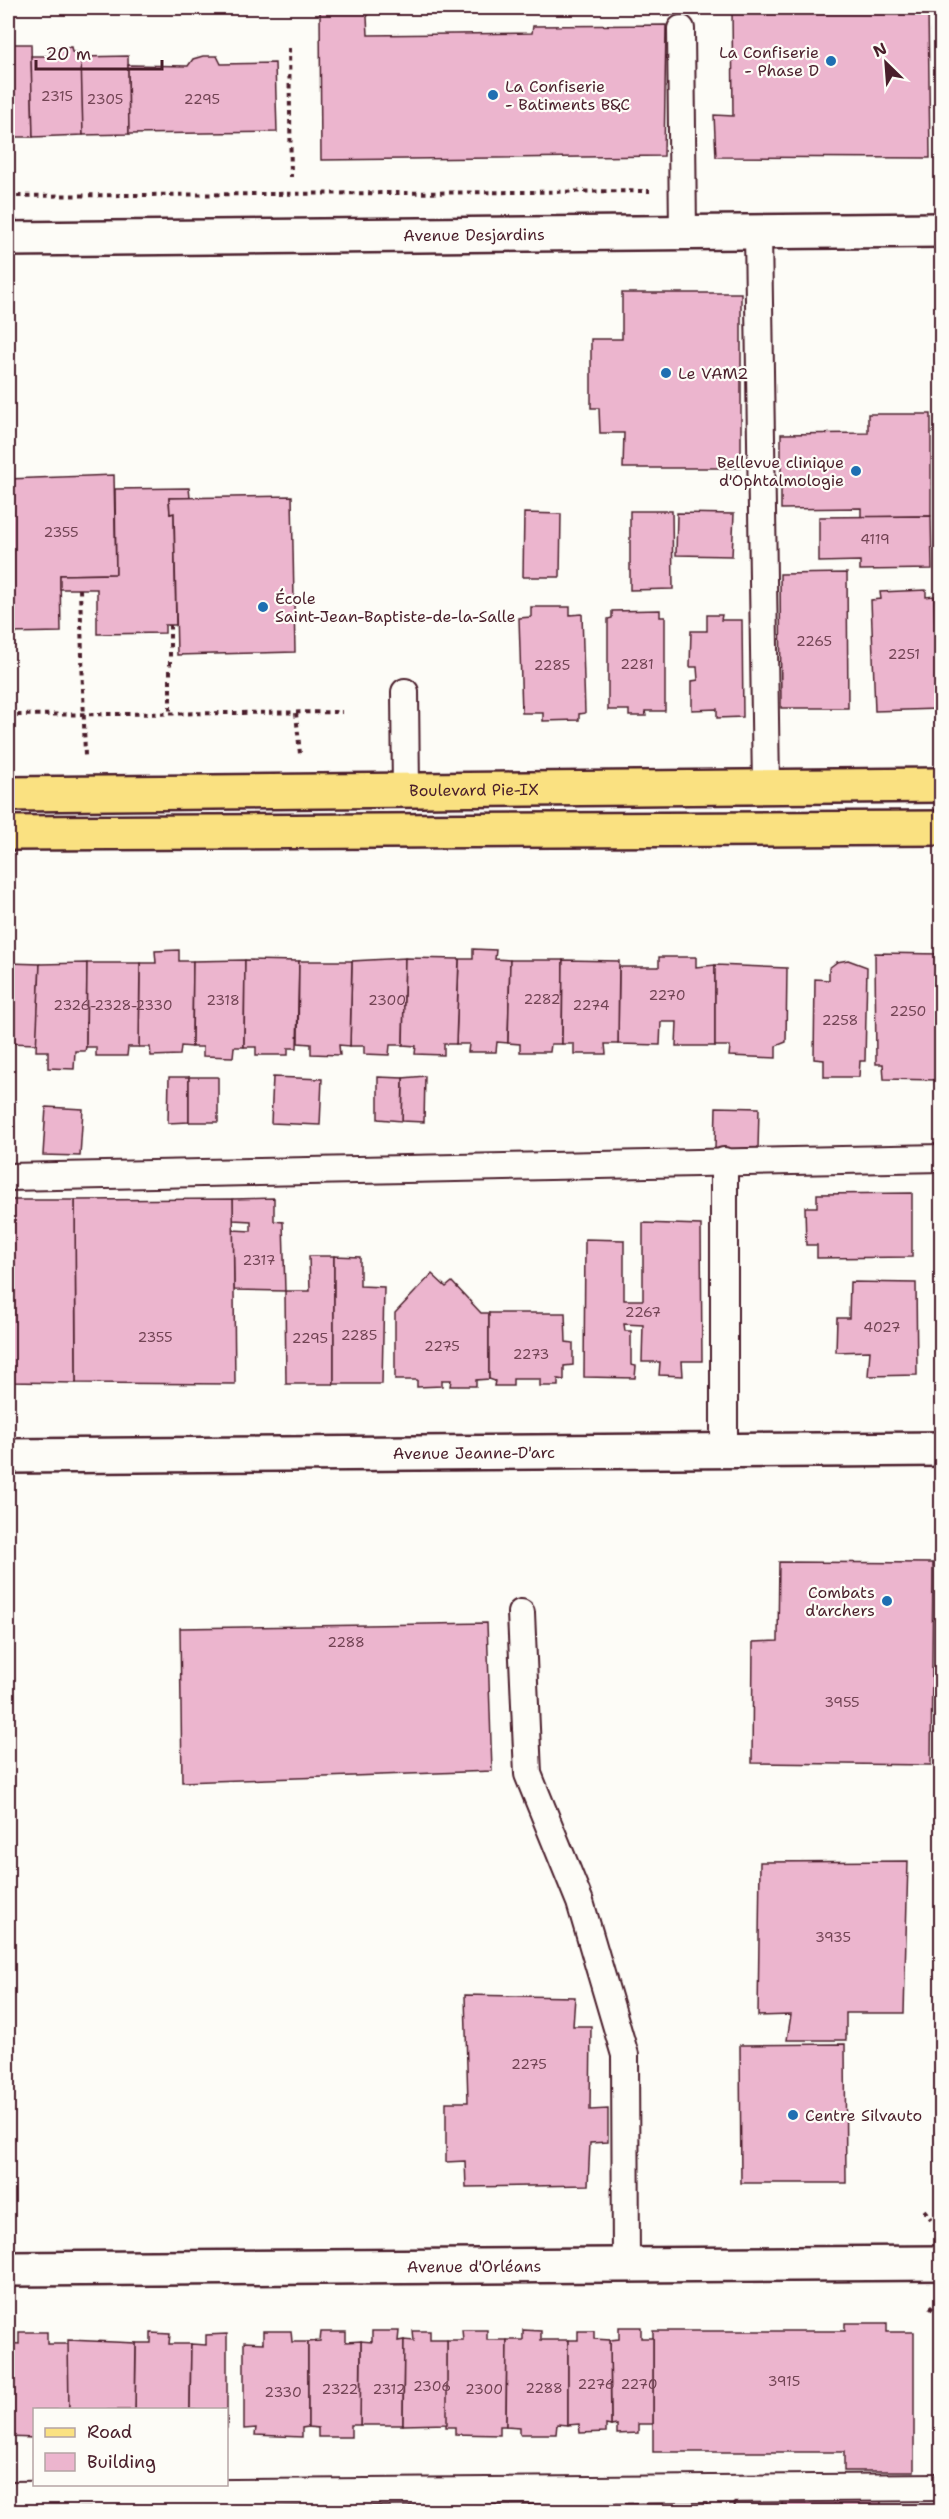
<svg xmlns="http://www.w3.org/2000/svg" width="949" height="2519" font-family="'Shantell Sans',sans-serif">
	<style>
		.building { fill: #ecb5ce; stroke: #4a1f2b; stroke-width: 1.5 }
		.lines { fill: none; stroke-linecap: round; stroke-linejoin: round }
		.lane-casing { stroke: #4a1f2b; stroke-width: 30 }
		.street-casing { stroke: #4a1f2b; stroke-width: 38 }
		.primary-casing { stroke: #4a1f2b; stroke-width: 38 }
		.path { stroke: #4a1f2b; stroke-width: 4; stroke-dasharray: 4.5 4.5; stroke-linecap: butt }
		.lane { stroke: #fdfcf7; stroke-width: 26 }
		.street { stroke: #fdfcf7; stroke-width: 33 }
		.primary { stroke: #fae181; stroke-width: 33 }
		.poi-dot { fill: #1f6fb2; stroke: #fdfcf7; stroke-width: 2 }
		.labels { text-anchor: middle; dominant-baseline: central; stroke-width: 4.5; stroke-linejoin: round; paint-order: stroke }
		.number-label { font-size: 14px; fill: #724454 }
		.poi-label { font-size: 16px; fill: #4a1f2b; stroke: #fdfcf7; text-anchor: start }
		.street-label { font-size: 16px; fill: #4a1f2b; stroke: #fdfcf7 }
	</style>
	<rect width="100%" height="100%" fill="#fdfcf7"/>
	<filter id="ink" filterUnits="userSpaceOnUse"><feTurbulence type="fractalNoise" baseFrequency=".0167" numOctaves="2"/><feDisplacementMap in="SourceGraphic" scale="12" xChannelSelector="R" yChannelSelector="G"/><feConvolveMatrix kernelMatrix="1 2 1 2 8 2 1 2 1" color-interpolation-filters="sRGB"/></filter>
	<g filter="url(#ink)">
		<g class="building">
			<path d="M320,8H377V12H370L367,17L368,35L532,33L533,26L666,25L664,156L321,160Z"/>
			<path d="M732,8H928L930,158L716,157L714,115L733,116Z"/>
			<path d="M8,44H31L33,137H8Z"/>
			<path d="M71,47L72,52L82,53L83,135L33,137L31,56H50V48Z"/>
			<path d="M128,56L129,134L83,135L81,57Z"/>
			<path d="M203,56H217L221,64L275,63L277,132L129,134L128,65L188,66L193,59Z"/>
			<path d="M622,293H741V468H623L624,433H600L599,408H591V339H622Z"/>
			<path d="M868,414H931V516L861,517V508L781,509V434L868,433Z"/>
			<path d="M114,475L116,574L60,575L61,632L8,633V479Z"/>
			<path d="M189,488L190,498H169L170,514L174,513L176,625H165V633L97,634V589H60V575L116,574L115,489Z"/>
			<path d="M292,496L295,652L177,655L174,513L170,514L169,498Z"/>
			<path d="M630,511H672L673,589L630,590Z"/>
			<path d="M524,513L561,514L560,577H523Z"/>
			<path d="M677,513L734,514L732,556L676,555Z"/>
			<path d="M931,516L932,569L860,570V561L819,562V517Z"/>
			<path d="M847,573L848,708H781L780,574Z"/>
			<path d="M926,590V597L934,596L937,709L875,711L871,600L881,599L880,592Z"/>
			<path d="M531,607H570V615L582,614L585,713L579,714V720L543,721V713H522L519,618L531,617Z"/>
			<path d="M660,610V617H665V711H645L646,716H629V710H608V619L612,618V611Z"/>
			<path d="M707,615H722L721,620H742L743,717L717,718V709L692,710V681L698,680L697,667H690L691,631H707Z"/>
			<path d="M473,949L496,950L495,959L510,960L508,1043L497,1042L496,1052H468L469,1044H456L459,959H473Z"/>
			<path d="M179,950V961H193L192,1047L181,1046L180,1055L151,1056L150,1047H139L140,963H156L155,951Z"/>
			<path d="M875,953L942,954L939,1080L884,1079L883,1064H876Z"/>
			<path d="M659,957H696V967L715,965V1046H676L677,1022H661L660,1045L618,1044L619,967H659Z"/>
			<path d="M405,958L403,1045H390L389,1055L364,1054V1046H350L352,961Z"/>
			<path d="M405,958L459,959L456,1044H444V1055L415,1054L416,1046L403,1045Z"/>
			<path d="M245,960L244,1047H234L233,1057L203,1056V1047H192L193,961Z"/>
			<path d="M245,960L299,961L297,1048H288V1055H256V1047H244Z"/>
			<path d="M510,960H563L562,1044H551L550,1052H520V1044L508,1043Z"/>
			<path d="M563,960L619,961L618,1044H605L606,1054H574V1044H562Z"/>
			<path d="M848,960L867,967L865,1061H860L859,1077H824V1060L814,1059L815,979L829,980V968L837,962Z"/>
			<path d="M299,961H352L350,1046L339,1045L340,1055L311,1054V1044L298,1043Z"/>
			<path d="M8,963L40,964L37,1044L8,1043Z"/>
			<path d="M87,963L86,1047L85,1051H75L74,1069L48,1068V1051H36L40,964Z"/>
			<path d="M87,963H140L139,1047H128L127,1056H96V1047H86Z"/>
			<path d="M715,965L787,968L786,1042L776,1046V1058L729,1056L730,1046H715Z"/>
			<path d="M425,1076L424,1122L402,1121L403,1078Z"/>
			<path d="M169,1077H189V1122L168,1123Z"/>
			<rect x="189" y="1077" width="29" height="45"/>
			<path d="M273,1077L322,1079L320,1125L271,1123Z"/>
			<path d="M378,1077L403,1078L402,1121L378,1119Z"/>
			<path d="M46,1107L83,1109L80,1156L43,1155Z"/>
			<path d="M716,1107L759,1108L758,1150L715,1149Z"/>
			<path d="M912,1193V1257L817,1258V1245H806L805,1207H817V1194Z"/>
			<path d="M274,1198V1221L283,1222L285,1291L234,1290L233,1230L251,1231V1221L233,1220V1199Z"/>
			<path d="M233,1199L235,1384L76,1383L75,1200Z"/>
			<path d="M8,1200H75L76,1383L8,1382Z"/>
			<path d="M643,1223L701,1225L702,1361H682L683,1376L659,1375L660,1362H642L643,1325L624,1324L625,1331H631V1365L636,1366L635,1378L584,1377L585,1239L624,1240V1300H643Z"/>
			<path d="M309,1256H334V1384H286L285,1291H310Z"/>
			<path d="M334,1256L360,1257V1286L384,1287L382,1384H334Z"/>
			<path d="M432,1274L446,1287L452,1282L481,1313H489V1379L476,1380V1386H450L451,1380H442V1386L417,1387V1380H395V1313Z"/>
			<path d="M850,1282L916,1283L917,1375L868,1376L870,1351L836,1352L837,1318H849Z"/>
			<path d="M489,1313H565L566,1342L573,1343V1365L564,1366V1380L558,1379V1386H540V1379H513V1386H494L495,1381L489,1379Z"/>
			<path d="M779,1562L933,1563L931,1765L752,1763L753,1642L778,1641Z"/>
			<path d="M487,1623L492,1771L182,1782L180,1628Z"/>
			<path d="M908,1861L904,2013H846V2040H787L791,2015L758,2016L760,1862Z"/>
			<path d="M465,1995L575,1997L573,2026H591L590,2110L608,2109V2142L590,2143L588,2185L466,2187L465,2161L446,2162V2102H468Z"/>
			<path d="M845,2044L846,2183H741L740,2045Z"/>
			<path d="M845,2323H887V2332H914V2471H844V2452H653V2331H845Z"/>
			<path d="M619,2327H641V2338H653V2424H638V2433L617,2434V2425L611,2426L610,2340L619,2339Z"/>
			<path d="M462,2330H487V2340H507L506,2426H500V2435L455,2434V2427H446L447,2340H463Z"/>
			<path d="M523,2330L541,2331V2340H568V2425L557,2424L556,2434H520V2427L506,2426L507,2340H523Z"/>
			<path d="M263,2331H291L292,2342H308V2427L302,2428V2437L255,2435L256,2428L244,2429V2342L263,2343Z"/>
			<path d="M372,2331H399L398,2341L404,2340L403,2425H360L361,2341L372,2342Z"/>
			<path d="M413,2331H430V2340H447V2424L403,2425L404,2340L414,2341Z"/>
			<path d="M578,2331H594V2339L610,2340L611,2426L606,2425V2432L580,2433L579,2424L568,2425V2340H578Z"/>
			<path d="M19,2332H47V2344H70L69,2410H34V2438L8,2437V2343L19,2344Z"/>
			<path d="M321,2332H346V2342L361,2341L360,2425H351V2437H318V2428L308,2427V2342L320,2341Z"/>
			<path d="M151,2333L170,2334L169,2344H191L190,2410H135L136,2343H151Z"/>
			<path d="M227,2334V2428H226V2410H190L191,2344L206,2345V2335Z"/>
			<path d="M68,2340L136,2343L135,2410H69Z"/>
			<path d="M783,2496L881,2497V2512H783Z"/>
		</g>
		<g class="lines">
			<defs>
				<g id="lane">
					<path d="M681,29L683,234"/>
					<path d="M758,233L766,787"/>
					<path d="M405,692L406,791"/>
					<path d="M724,1161V1451"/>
					<path d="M8,1177L942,1158"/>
					<path d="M521,1613L528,1774L580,1902L625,2055L626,2265"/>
					<path d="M720,2490L721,2512"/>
					<path d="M8,2495L942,2487"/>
				</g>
				<g id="street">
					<path id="s1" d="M8,239L942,230"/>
					<path id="s2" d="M8,1456L942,1449"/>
					<path id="s3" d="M8,2269L942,2263"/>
				</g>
				<g id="primary">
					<path id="s4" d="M8,794L942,785"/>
					<path d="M8,833L942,828"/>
				</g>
			</defs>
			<use href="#lane" class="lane-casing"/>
			<use href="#street" class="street-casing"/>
			<use href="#primary" class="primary-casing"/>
			<g class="path">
				<path d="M289,48L291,177"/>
				<path d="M8,196L650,191"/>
				<path d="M80,589L85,756"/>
				<path d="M170,625V714"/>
				<path d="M296,713L300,754"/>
				<path d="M8,715L342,712"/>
				<path d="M924,2210L931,2219"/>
				<path d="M930,2310L935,2304"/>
			</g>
			<use href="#lane" class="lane"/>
			<use href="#street" class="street"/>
			<use href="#primary" class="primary"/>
		</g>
	</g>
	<g class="poi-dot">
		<circle cx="831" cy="61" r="6"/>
		<circle cx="493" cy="95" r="6"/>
		<circle cx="666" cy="373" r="6"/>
		<circle cx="856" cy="471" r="6"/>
		<circle cx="263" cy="607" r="6"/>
		<circle cx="887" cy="1601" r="6"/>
		<circle cx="793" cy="2115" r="6"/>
	</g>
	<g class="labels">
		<g class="number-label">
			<text x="57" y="96">2315</text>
			<text x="105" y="99">2305</text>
			<text x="202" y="99">2295</text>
			<text x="61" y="532">2355</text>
			<text x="875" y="539">4119</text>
			<text x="814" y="641">2265</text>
			<text x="904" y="654">2251</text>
			<text x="637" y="664">2281</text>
			<text x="552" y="665">2285</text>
			<text x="667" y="995">2270</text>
			<text x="542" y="999">2282</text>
			<text x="223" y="1000">2318</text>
			<text x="387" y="1000">2300</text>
			<text x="113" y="1005">2326-2328-2330</text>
			<text x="591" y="1005">2274</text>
			<text x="908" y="1011">2250</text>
			<text x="840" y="1020">2258</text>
			<text x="259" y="1260">2317</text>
			<text x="643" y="1312">2267</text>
			<text x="882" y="1327">4027</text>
			<text x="359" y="1335">2285</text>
			<text x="155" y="1337">2355</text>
			<text x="310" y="1338">2295</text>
			<text x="442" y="1346">2275</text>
			<text x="531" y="1354">2273</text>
			<text x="346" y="1642">2288</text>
			<text x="842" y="1702">3955</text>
			<text x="833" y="1937">3935</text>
			<text x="529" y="2064">2275</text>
			<text x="784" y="2381">3915</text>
			<text x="596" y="2384">2276</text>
			<text x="639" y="2384">2270</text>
			<text x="432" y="2386">2306</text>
			<text x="544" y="2388">2288</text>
			<text x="340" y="2389">2322</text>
			<text x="389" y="2389">2312</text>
			<text x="484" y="2389">2300</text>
			<text x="283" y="2392">2330</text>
		</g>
		<g class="poi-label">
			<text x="819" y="52" text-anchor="end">La Confiserie<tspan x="819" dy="18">- Phase D</tspan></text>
			<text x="505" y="86">La Confiserie<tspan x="505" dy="18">- Batiments B&amp;C</tspan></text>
			<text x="678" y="373">Le VAM2</text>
			<text x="844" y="462" text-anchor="end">Bellevue clinique<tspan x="844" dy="18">d'Ophtalmologie</tspan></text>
			<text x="275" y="598">École<tspan x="275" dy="18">Saint-Jean-Baptiste-de-la-Salle</tspan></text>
			<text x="875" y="1592" text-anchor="end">Combats<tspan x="875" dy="18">d'archers</tspan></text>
			<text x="805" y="2115">Centre Silvauto</text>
		</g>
		<g class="street-label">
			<text stroke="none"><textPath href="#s1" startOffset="466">Avenue Desjardins</textPath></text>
			<text stroke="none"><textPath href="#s4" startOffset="466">Boulevard Pie-IX</textPath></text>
			<text stroke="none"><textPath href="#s2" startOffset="466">Avenue Jeanne-D'arc</textPath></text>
			<text stroke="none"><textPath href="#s3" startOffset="466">Avenue d'Orléans</textPath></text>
		</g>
	</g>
	<rect width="949" height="2519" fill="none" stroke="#fdfcf7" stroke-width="30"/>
	<rect x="15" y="15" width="919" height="2489" fill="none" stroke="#4a1f2b" stroke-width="2" filter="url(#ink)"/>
	<rect x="33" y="2408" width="195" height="78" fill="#fdfcf7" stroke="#b5a4a5" stroke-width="1.5"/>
	<rect x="45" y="2428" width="30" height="9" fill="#fae181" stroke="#b5a4a5" stroke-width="1.5"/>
	<text x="87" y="2438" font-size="18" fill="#4a1f2b">Road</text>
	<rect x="45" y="2453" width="30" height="18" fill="#ecb5ce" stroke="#b5a4a5" stroke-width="1.5"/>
	<text x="87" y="2468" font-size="18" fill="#4a1f2b">Building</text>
	<g transform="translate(886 63) rotate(335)" stroke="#fdfcf7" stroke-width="4.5" paint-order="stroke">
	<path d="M0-4.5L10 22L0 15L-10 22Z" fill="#4a1f2b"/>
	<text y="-9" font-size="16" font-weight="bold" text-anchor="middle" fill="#4a1f2b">N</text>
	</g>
	<path d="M36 60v9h126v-9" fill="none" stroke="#4a1f2b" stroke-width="3"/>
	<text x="45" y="60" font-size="18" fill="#4a1f2b" stroke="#fdfcf7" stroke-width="4.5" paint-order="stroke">20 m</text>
</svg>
